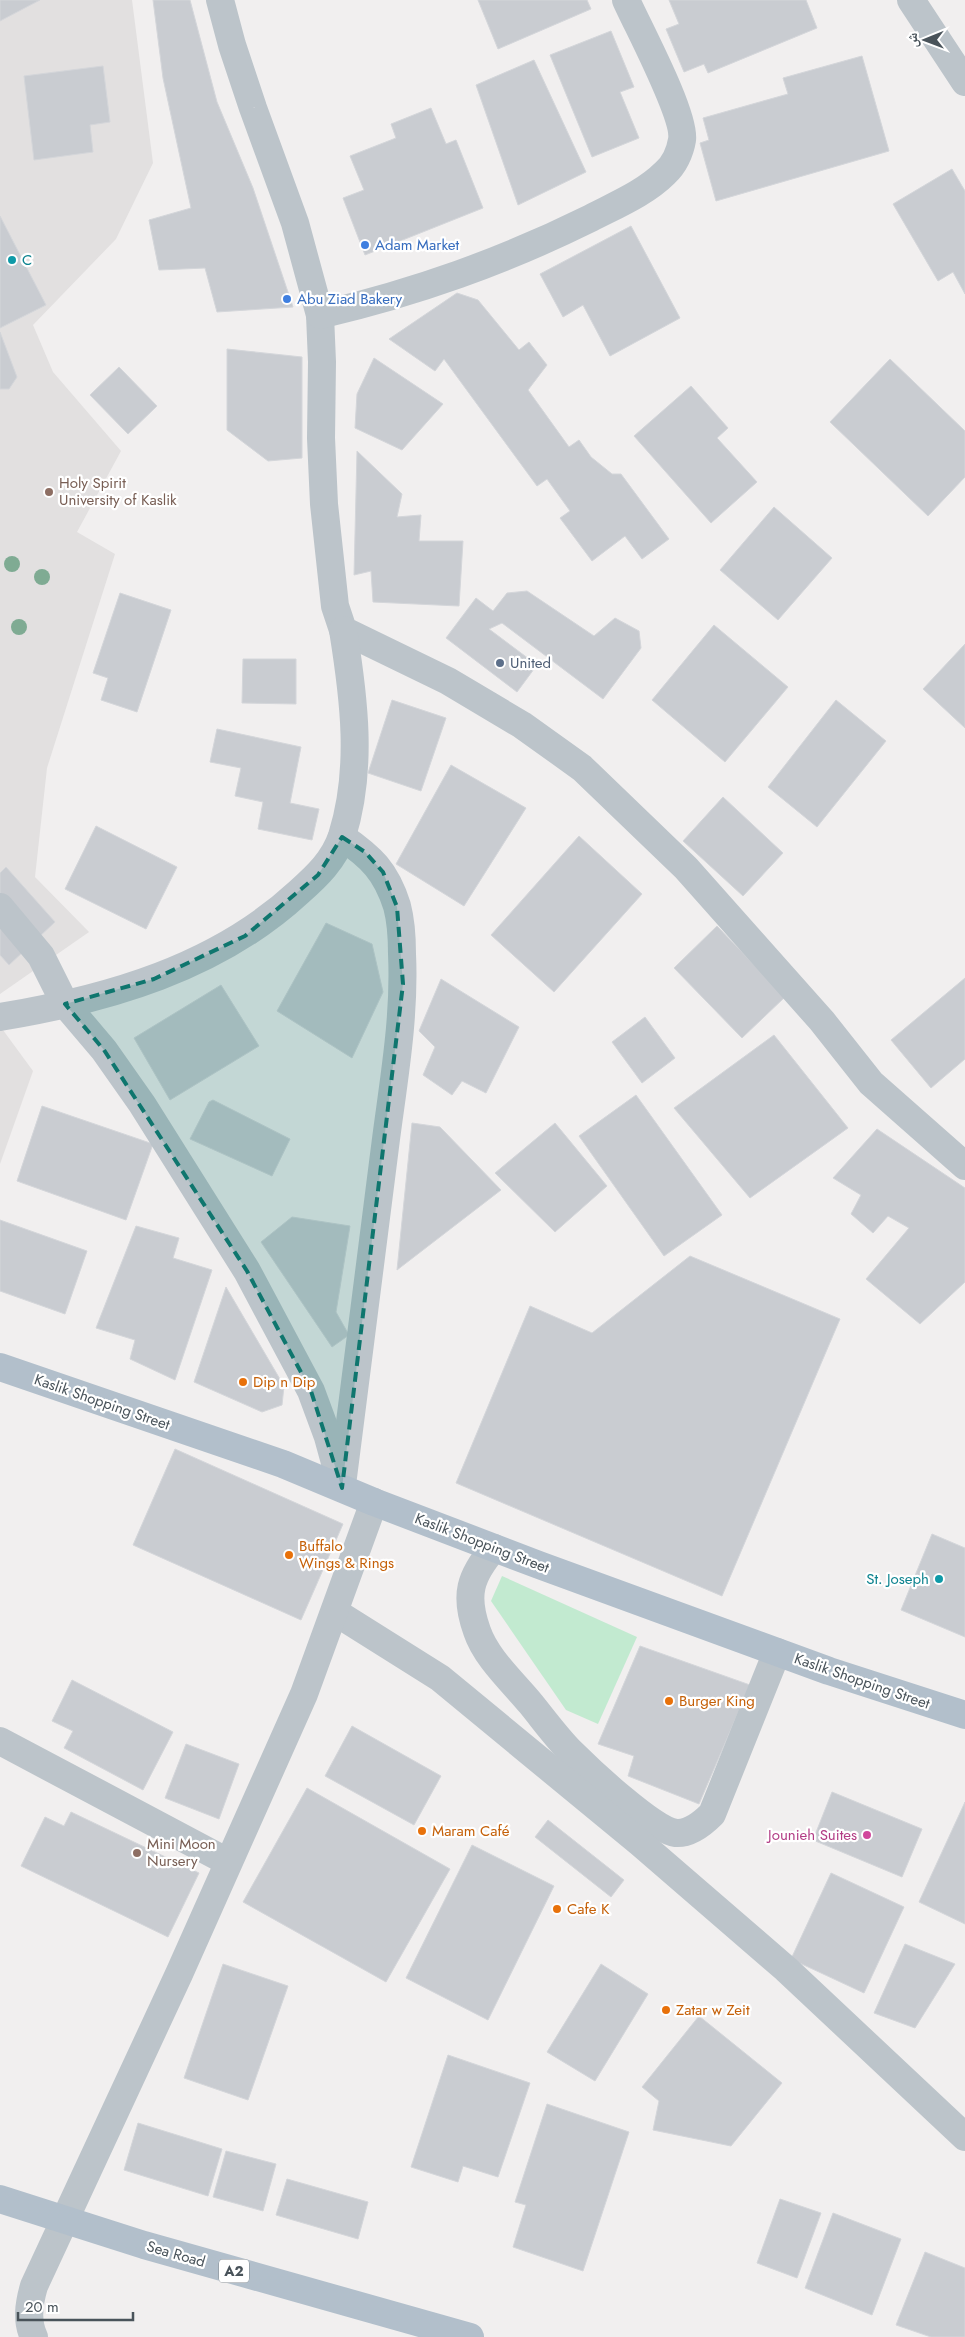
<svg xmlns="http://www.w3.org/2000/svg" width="965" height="2337" font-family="Jost,'Noto Naskh Arabic',sans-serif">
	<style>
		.education { fill: #e2e0e0 }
		.green { fill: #c2ead0 }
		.building { fill: #c9ccd1; stroke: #d4d6da }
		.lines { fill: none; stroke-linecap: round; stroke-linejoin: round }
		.minor { stroke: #bcc4ca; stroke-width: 28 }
		.major { stroke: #b2bfcb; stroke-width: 28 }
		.tree { fill: #7fab93 }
		.marked { fill: #0f766e; fill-opacity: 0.2; stroke: #0f766e; stroke-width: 4; stroke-dasharray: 10 6; stroke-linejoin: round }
		.shop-dot { fill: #3f7fe0; stroke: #fff; stroke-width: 2 }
		.culture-dot { fill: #0f9aa8; stroke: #fff; stroke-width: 2 }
		.education-dot { fill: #8d6e63; stroke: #fff; stroke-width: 2 }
		.service-dot { fill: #5c6f8a; stroke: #fff; stroke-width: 2 }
		.food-dot { fill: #e8710a; stroke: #fff; stroke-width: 2 }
		.hotel-dot { fill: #d1479c; stroke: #fff; stroke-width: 2 }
		.labels { text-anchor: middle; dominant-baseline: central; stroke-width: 4.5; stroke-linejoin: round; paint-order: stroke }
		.shield { fill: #fff; stroke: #80878c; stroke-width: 1 }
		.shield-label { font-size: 14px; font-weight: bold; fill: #49535a }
		.shop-label { font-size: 15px; fill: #366cbe; stroke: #fff; text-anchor: start }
		.culture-label { font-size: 15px; fill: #0d838f; stroke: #fff; text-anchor: start }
		.education-label { font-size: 15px; fill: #785e54; stroke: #fff; text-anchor: start }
		.service-label { font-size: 15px; fill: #4e5e75; stroke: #fff; text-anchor: start }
		.food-label { font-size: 15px; fill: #c56008; stroke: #fff; text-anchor: start }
		.street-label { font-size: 15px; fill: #49535a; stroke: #fff }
		.hotel-label { font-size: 15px; fill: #b23c85; stroke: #fff; text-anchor: end }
	</style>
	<rect width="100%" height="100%" fill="#f1efef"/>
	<g class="education">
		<path d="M0,0H132L153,163L116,239L33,325L53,372L121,451L77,532L115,554L47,768L35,877L89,932L0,994Z"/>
		<path d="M0,1026L33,1071L0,1164Z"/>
	</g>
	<path class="green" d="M502,1576L637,1637L598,1724L566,1710L491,1601Z"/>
	<g class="building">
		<path d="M0,0H40L0,21Z"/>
		<path d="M153,0H190L217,102L253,188L293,307L217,312L205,268L159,270L149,220L191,208L163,78Z"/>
		<path d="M478,0H587L591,9L498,49Z"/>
		<path d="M669,0H806L817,28L708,73L704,64L684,72L666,29L679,24Z"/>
		<path d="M611,31L634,87L620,92L639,138L592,157L550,55Z"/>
		<path d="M862,56L889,151L716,201L700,143L709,140L703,118L788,94L783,78Z"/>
		<path d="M534,60L586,172L518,205L476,85Z"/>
		<path d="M103,66L110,122L90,125L93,152L34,160L24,76Z"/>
		<path d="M431,108L446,144L456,140L483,208L365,255L343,198L364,190L350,156L396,138L391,124Z"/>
		<path d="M952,169L965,191V294L953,272L938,281L893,204Z"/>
		<path d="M0,216L46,305L0,328Z"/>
		<path d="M631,226L680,318L610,356L583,305L563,317L540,274Z"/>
		<path d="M457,293L478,300L519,350L529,342L547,365L528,390L569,447L579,440L591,457L612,474H621L669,539L642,559L625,536L592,561L560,518L570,511L547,479L537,486L444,359L435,371L389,339Z"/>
		<path d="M0,332L17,377L9,389H0Z"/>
		<path d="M227,349L302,357V458L268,461L227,430Z"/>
		<path d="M374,358L443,404L402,450L355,428L357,394Z"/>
		<path d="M890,359L965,431V477L928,516L830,422Z"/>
		<path d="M119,367L157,406L128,434L90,395Z"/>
		<path d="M691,386L728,428L717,438L757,482L711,523L634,436Z"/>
		<path d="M357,451L402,494L397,517L421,515L419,541H463L459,606L373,602L371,571L354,575Z"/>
		<path d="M774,507L832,558L778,620L720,570Z"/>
		<path d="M527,591L594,636L615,618L639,631L641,648L603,699L502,623L489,629L537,665L517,692L446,638L476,598L493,611L507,593Z"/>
		<path d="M120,593L171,610L137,712L101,700L108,678L93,673Z"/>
		<path d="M714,625L788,687L725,762L652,700Z"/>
		<path d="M965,644V728L923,689Z"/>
		<path d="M243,659H296V704L242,703Z"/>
		<path d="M392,700L446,718L421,791L368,773Z"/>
		<path d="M836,700L886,741L817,827L768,787Z"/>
		<path d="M217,729L301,747L290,803L319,809L312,840L258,829L263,802L235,796L241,768L210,762Z"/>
		<path d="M451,765L526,808L464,906L396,864Z"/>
		<path d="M723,797L783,853L743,896L683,841Z"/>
		<path d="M96,826L177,867L146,929L65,889Z"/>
		<path d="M579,836L642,894L554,992L491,935Z"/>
		<path d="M6,867L55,922L9,965L0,955V873Z"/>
		<path d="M326,923L372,944L383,992L352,1058L277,1011Z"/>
		<path d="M717,926L785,997L742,1038L674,968Z"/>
		<path d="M965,978V1059L931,1088L891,1040Z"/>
		<path d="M441,979L519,1027L486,1093L462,1081L452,1095L423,1075L435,1047L419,1031Z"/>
		<path d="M221,985L259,1046L170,1100L134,1038Z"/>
		<path d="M645,1017L675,1058L642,1083L612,1042Z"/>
		<path d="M774,1035L848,1128L750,1198L674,1108Z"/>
		<path d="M636,1095L722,1215L664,1256L579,1136Z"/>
		<path d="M213,1100L290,1139L272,1176L190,1139L209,1102Z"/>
		<path d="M42,1106L153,1144L126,1220L17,1181Z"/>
		<path d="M412,1123L440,1127L501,1190L397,1270Z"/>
		<path d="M555,1123L607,1186L555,1232L495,1173Z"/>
		<path d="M877,1129L965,1188V1282L920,1324L866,1279L909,1228L888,1216L873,1233L851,1214L861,1195L833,1178Z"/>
		<path d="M292,1217L350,1226L336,1312L349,1335L332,1347L261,1242Z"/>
		<path d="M0,1220L87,1251L65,1314L0,1291Z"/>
		<path d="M136,1226L179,1238L173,1258L212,1270L175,1380L130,1359L135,1340L96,1328Z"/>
		<path d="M690,1256L840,1319L722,1596L456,1483L530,1306L592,1333Z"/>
		<path d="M226,1287L284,1386L282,1405L262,1412L194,1382Z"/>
		<path d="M175,1449L343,1524L301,1620L133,1545Z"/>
		<path d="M932,1534L965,1548V1637L901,1610Z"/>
		<path d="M640,1646L750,1685L699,1804L628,1776L634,1756L598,1744Z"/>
		<path d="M72,1680L173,1732L143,1790L64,1748L73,1731L52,1721Z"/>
		<path d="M352,1726L441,1776L414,1825L325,1776Z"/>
		<path d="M186,1744L239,1764L219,1819L165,1798Z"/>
		<path d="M307,1788L450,1869L386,1982L243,1902Z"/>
		<path d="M832,1792L922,1829L902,1877L813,1840Z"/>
		<path d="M965,1802V1924L919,1902Z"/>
		<path d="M71,1812L199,1873L168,1937L21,1866L45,1817L64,1826Z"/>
		<path d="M548,1820L624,1880L611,1897L535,1837Z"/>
		<path d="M472,1845L554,1886L488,2020L406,1978Z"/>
		<path d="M831,1873L904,1907L864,1993L791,1959Z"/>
		<path d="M905,1944L955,1964L915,2028L874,2013Z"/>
		<path d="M223,1964L288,1986L248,2100L184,2078Z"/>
		<path d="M601,1964L648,1994L595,2081L547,2052Z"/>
		<path d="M699,2016L782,2083L731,2146L653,2130L659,2101L642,2087Z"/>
		<path d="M448,2055L530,2083L498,2177L463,2166L458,2182L411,2167Z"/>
		<path d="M547,2104L629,2132L583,2271L513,2247L526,2205L515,2202Z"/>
		<path d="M138,2123L222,2149L208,2196L124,2170Z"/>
		<path d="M226,2151L276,2164L263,2211L213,2197Z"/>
		<path d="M287,2179L368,2202L358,2239L276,2215Z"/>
		<path d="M780,2199L821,2213L797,2278L757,2263Z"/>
		<path d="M833,2213L901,2239L872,2315L805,2288Z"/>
		<path d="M925,2252L965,2268V2337H931L896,2325Z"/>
	</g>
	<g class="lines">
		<g class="minor">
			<path d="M220,0L232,45L253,108L295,223L320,315L322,362L321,438L324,504L335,606L343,630L448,681L522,725L582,768L686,868L822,1021L871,1083L965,1166"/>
			<path d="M911,0L965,82"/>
			<path d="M320,315C417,292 502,262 591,218C616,205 645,193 665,173C674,165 680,152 682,140C686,116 638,27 626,0"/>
			<path d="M342,837C371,857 386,871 397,906C401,921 402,939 402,954C405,1016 394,1078 386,1139C372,1251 358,1364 343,1477"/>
			<path d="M0,907L41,956L65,1004L104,1050L142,1104L247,1271L311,1391L328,1437L342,1488"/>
			<path d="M0,1017C108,999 217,968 299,892C317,876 334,860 342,836C363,769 354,698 343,630"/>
			<path d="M494,1548C470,1576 464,1595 477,1631C486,1658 513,1682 531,1704C544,1720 557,1738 572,1753C590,1771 653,1830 676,1833C690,1834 703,1823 712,1814L777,1652"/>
			<path d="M335,1612L440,1678L639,1842L786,1969L965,2137"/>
			<path d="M0,1741L228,1862"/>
			<path d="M34,2337C26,2321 29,2303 34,2286L179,1974L304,1694L374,1502"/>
		</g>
		<g class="major">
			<path d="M0,1367L283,1464L374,1502L539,1565L829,1671L965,1715"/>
			<path d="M0,2199L144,2245L470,2337"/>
		</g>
	</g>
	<g class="tree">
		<circle cx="12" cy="564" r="8"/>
		<circle cx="42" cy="577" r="8"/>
		<circle cx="19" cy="627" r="8"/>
	</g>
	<path class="marked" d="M342,837L365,852L383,872L397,907L403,984L342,1488L311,1391L247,1271L104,1050L65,1004L154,979L245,936L318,875Z"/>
	<g class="shop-dot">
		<circle cx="365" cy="245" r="5"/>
		<circle cx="287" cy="299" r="5"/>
	</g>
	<g class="culture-dot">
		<circle cx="12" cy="260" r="5"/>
		<circle cx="939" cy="1579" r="5"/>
	</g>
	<g class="education-dot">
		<circle cx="49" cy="492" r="5"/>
		<circle cx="137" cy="1853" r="5"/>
	</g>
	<circle class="service-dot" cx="500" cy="663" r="5"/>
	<g class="food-dot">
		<circle cx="243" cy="1382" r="5"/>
		<circle cx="289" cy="1555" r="5"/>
		<circle cx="669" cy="1701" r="5"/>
		<circle cx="422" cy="1831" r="5"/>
		<circle cx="557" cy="1909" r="5"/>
		<circle cx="666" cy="2010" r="5"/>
	</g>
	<circle class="hotel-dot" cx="867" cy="1835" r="5"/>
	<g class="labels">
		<rect class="shield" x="219" y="2259.5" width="30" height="23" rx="4"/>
		<g class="shield-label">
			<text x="234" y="2271">A2</text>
		</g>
		<g class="shop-label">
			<text x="375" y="245">Adam Market</text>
			<text x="297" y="299">Abu Ziad Bakery</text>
		</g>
		<g class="culture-label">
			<text x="22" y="260">C</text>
			<text x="929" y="1579" text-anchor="end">St. Joseph</text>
		</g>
		<g class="education-label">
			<text x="59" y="483">Holy Spirit<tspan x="59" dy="17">University of Kaslik</tspan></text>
			<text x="147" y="1844">Mini Moon<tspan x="147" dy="17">Nursery</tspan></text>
		</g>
		<g class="service-label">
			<text x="510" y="663">United</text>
		</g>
		<g class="food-label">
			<text x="253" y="1382">Dip n Dip</text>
			<text x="299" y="1546">Buffalo<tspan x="299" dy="17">Wings &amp; Rings</tspan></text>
			<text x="679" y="1701">Burger King</text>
			<text x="432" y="1831">Maram Café</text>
			<text x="567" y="1909">Cafe K</text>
			<text x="676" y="2010">Zatar w Zeit</text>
		</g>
		<g class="street-label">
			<text transform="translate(102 1402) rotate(19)">Kaslik Shopping Street</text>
			<text transform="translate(482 1543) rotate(21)">Kaslik Shopping Street</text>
			<text transform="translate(862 1681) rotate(19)">Kaslik Shopping Street</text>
			<text transform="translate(176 2254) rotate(16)">Sea Road</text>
		</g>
		<g class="hotel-label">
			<text x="857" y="1835">Jounieh Suites</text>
		</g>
	</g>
	<g transform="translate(925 40) rotate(269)" stroke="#ffffff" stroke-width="4" paint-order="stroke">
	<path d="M0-4L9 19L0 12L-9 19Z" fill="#49535a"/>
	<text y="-8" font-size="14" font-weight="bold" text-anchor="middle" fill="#49535a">ش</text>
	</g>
	<path d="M18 2312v8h115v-8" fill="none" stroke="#49535a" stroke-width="2.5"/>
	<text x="25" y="2312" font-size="15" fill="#49535a" stroke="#ffffff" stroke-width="4" paint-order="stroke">20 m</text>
</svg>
